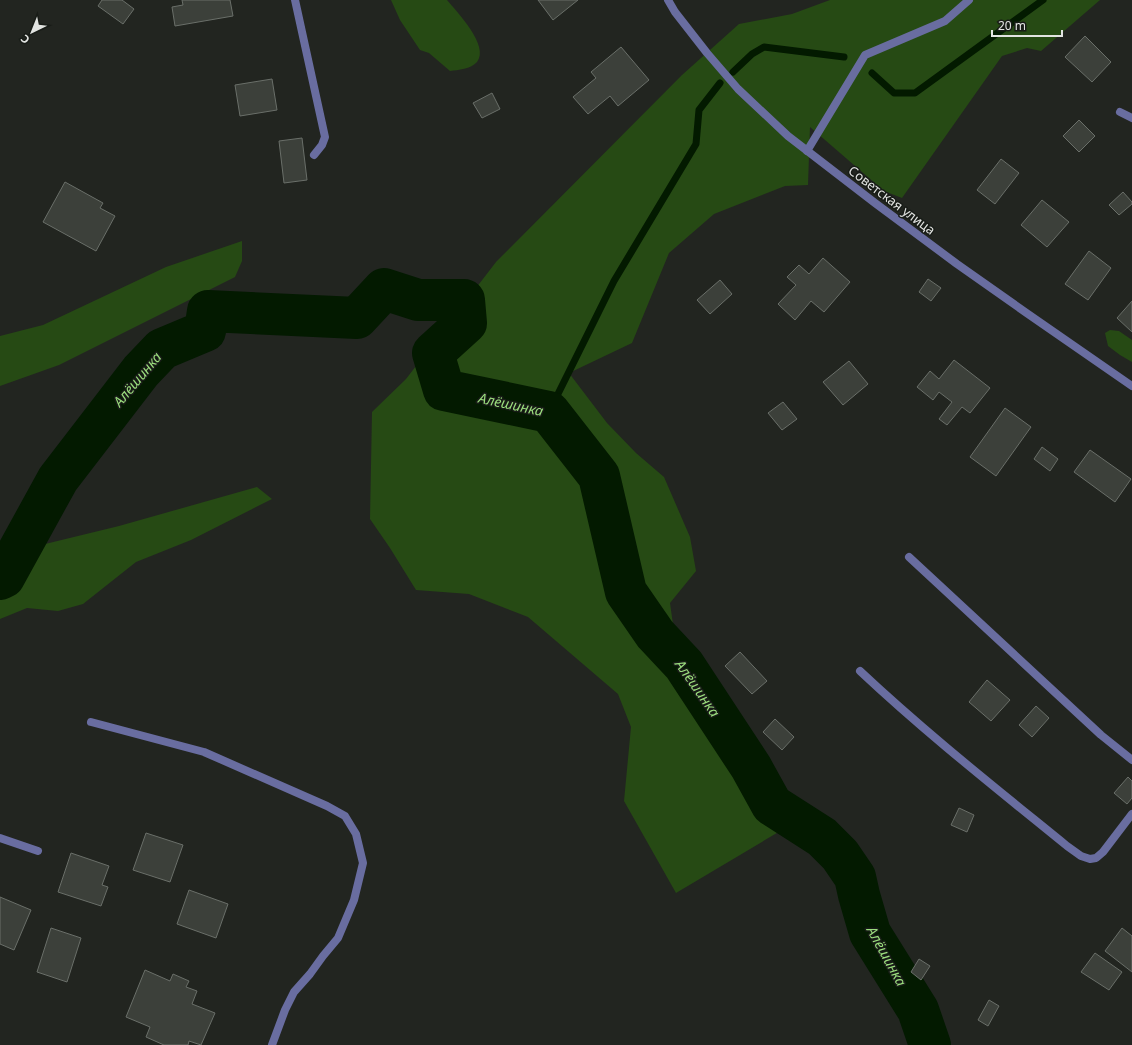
<svg xmlns="http://www.w3.org/2000/svg" width="1132" height="1045" font-family="'Noto Sans',sans-serif">
	<style>
		.green { fill: #264a14 }
		.lines { fill: none; stroke-linecap: round; stroke-linejoin: round }
		.stream { stroke: #031a00; stroke-width: 7 }
		.river { stroke: #031a00; stroke-width: 42 }
		.building { fill: #3c403a; stroke: #6a6f69 }
		.lane { stroke: #696da0; stroke-width: 8 }
		.street { stroke: #696da0; stroke-width: 8 }
		.labels { text-anchor: middle; dominant-baseline: central; stroke-width: 3; stroke-linejoin: round; paint-order: stroke }
		.street-label { font-size: 13px; fill: #e2e4e1; stroke: #181c17 }
		.water-label { font-size: 14px; font-style: italic; fill: #9bde7e; stroke: #181c17 }
	</style>
	<rect width="100%" height="100%" fill="#222520"/>
	<g class="green">
		<path d="M391,0H447C457,12 490,46 477,62C471,69 458,70 450,71L429,53L420,50L400,20Z"/>
		<path d="M830,0H1100L1041,51L1027,48L1002,56L902,198L884,191L810,127L808,185L785,186L714,214L669,253L632,343L569,373L607,423L636,453L664,477L690,537L696,571L670,603L677,653L735,747L751,767L792,824L676,893L624,801L631,727L618,694L528,617L469,594L416,590L390,548L370,519L372,412L406,379L496,262L682,75L739,24L792,14Z"/>
		<path d="M242,241V261L235,277L59,365L0,386V336L43,325L166,267Z"/>
		<path d="M1110,330L1119,331L1132,340V362L1120,355L1108,346L1105,333Z"/>
		<path d="M257,487L272,499L191,540L136,562L83,604L58,611L27,608L0,619V555L119,526Z"/>
	</g>
	<g class="lines">
		<g class="stream">
			<path d="M733,72L752,54L764,47L844,57"/>
			<path d="M872,73L894,93H915L1043,0"/>
			<path d="M549,412L614,281L696,144L699,110L720,83"/>
		</g>
		<path class="river" d="M0,579L4,577L58,479L141,371L162,349L205,331L208,311L357,318L384,289L418,300H464L466,323L433,353L444,390L549,412L599,476L626,592L655,634L684,665L751,767L772,805L822,837L840,855L855,877L859,895L870,933L918,1010L930,1045"/>
	</g>
	<g class="building">
		<path d="M102,0H122L134,9L123,24L98,6Z"/>
		<path d="M182,0H230L233,16L175,26L172,7L183,5Z"/>
		<path d="M538,0H578L553,20Z"/>
		<path d="M1085,36L1111,62L1092,82L1065,57Z"/>
		<path d="M621,47L649,80L618,106L610,96L588,114L573,97L596,78L591,72Z"/>
		<path d="M272,79L277,110L240,116L235,85Z"/>
		<path d="M492,93L500,109L482,118L473,103Z"/>
		<path d="M1079,120L1095,136L1079,152L1063,136Z"/>
		<path d="M302,138L307,180L284,183L279,141Z"/>
		<path d="M1001,159L1019,173L995,204L977,190Z"/>
		<path d="M65,182L103,203L100,208L115,216L96,251L43,222Z"/>
		<path d="M1123,192L1132,202V204L1119,215L1109,205Z"/>
		<path d="M1042,200L1069,222L1047,247L1021,225Z"/>
		<path d="M1089,251L1111,268L1088,300L1065,284Z"/>
		<path d="M823,258L850,282L824,312L811,301L795,320L778,304L796,285L787,277L799,265L809,274Z"/>
		<path d="M928,279L941,288L931,301L919,292Z"/>
		<path d="M720,280L732,294L710,314L697,300Z"/>
		<path d="M1132,301V332L1117,318Z"/>
		<path d="M954,360L990,388L970,413L962,407L947,425L939,419L952,402L939,392L933,400L917,387L930,371L939,379Z"/>
		<path d="M849,361L868,384L843,405L823,382Z"/>
		<path d="M783,402L797,419L782,430L768,413Z"/>
		<path d="M1005,408L1031,427L996,476L970,457Z"/>
		<path d="M1042,447L1058,459L1050,471L1034,459Z"/>
		<path d="M1090,450L1131,479L1115,502L1074,472Z"/>
		<path d="M740,652L767,681L752,694L725,666Z"/>
		<path d="M987,680L1010,700L991,721L969,702Z"/>
		<path d="M1036,706L1049,718L1032,737L1019,725Z"/>
		<path d="M775,719L794,737L782,750L763,732Z"/>
		<path d="M1128,777L1132,781V798L1127,804L1114,793Z"/>
		<path d="M959,808L974,815L967,832L951,825Z"/>
		<path d="M146,833L183,845L170,882L133,870Z"/>
		<path d="M71,853L109,866L102,885L108,887L101,906L58,892Z"/>
		<path d="M189,890L228,904L216,938L177,924Z"/>
		<path d="M0,897L31,910L14,950L0,944Z"/>
		<path d="M51,928L81,938L67,982L37,972Z"/>
		<path d="M1122,928L1132,936V972L1105,951Z"/>
		<path d="M1095,953L1122,972L1109,990L1081,972Z"/>
		<path d="M919,959L930,966L921,980L911,972Z"/>
		<path d="M145,970L170,981L173,974L189,981L186,987L197,991L192,1004L215,1013L201,1045L189,1041L188,1045H164L146,1037L150,1027L126,1017Z"/>
		<path d="M989,1000L999,1006L988,1026L978,1020Z"/>
	</g>
	<g class="lines">
		<g class="lane">
			<path d="M1120,112L1132,118"/>
			<path d="M807,151L865,55L945,21L969,0"/>
			<path d="M909,557L1101,735L1132,760"/>
			<path d="M860,671C926,733 997,789 1067,846L1081,856L1090,859L1096,858L1103,852L1132,814"/>
			<path d="M91,722L204,752L327,806L345,816L356,834L363,863L354,900L338,938L323,956L310,974L294,992L285,1010L272,1045"/>
			<path d="M0,838L38,851"/>
		</g>
		<g class="street">
			<path d="M295,0L325,137L322,145L314,155"/>
			<path d="M668,0L675,12L707,53L738,89L788,136L875,203L957,264L1028,314L1132,386"/>
		</g>
	</g>
	<g class="labels">
		<g class="street-label">
			<text transform="translate(892 200) rotate(37)">Советская улица</text>
		</g>
		<g class="water-label">
			<text transform="translate(137 379) rotate(-50)">Алёшинка</text>
			<text transform="translate(511 404) rotate(12)">Алёшинка</text>
			<text transform="translate(698 688) rotate(55)">Алёшинка</text>
			<text transform="translate(887 956) rotate(61)">Алёшинка</text>
		</g>
	</g>
	<g transform="translate(32 32) rotate(223)" stroke="#181c17" stroke-width="3" paint-order="stroke">
	<path d="M0-3L7 15L0 10L-7 15Z" fill="#e2e4e1"/>
	<text y="-6" font-size="11" font-weight="bold" text-anchor="middle" fill="#e2e4e1">С</text>
	</g>
	<path d="M992 30v6h70v-6" fill="none" stroke="#e2e4e1" stroke-width="2"/>
	<text x="998" y="30" font-size="12" fill="#e2e4e1" stroke="#181c17" stroke-width="3" paint-order="stroke">20 m</text>
</svg>
